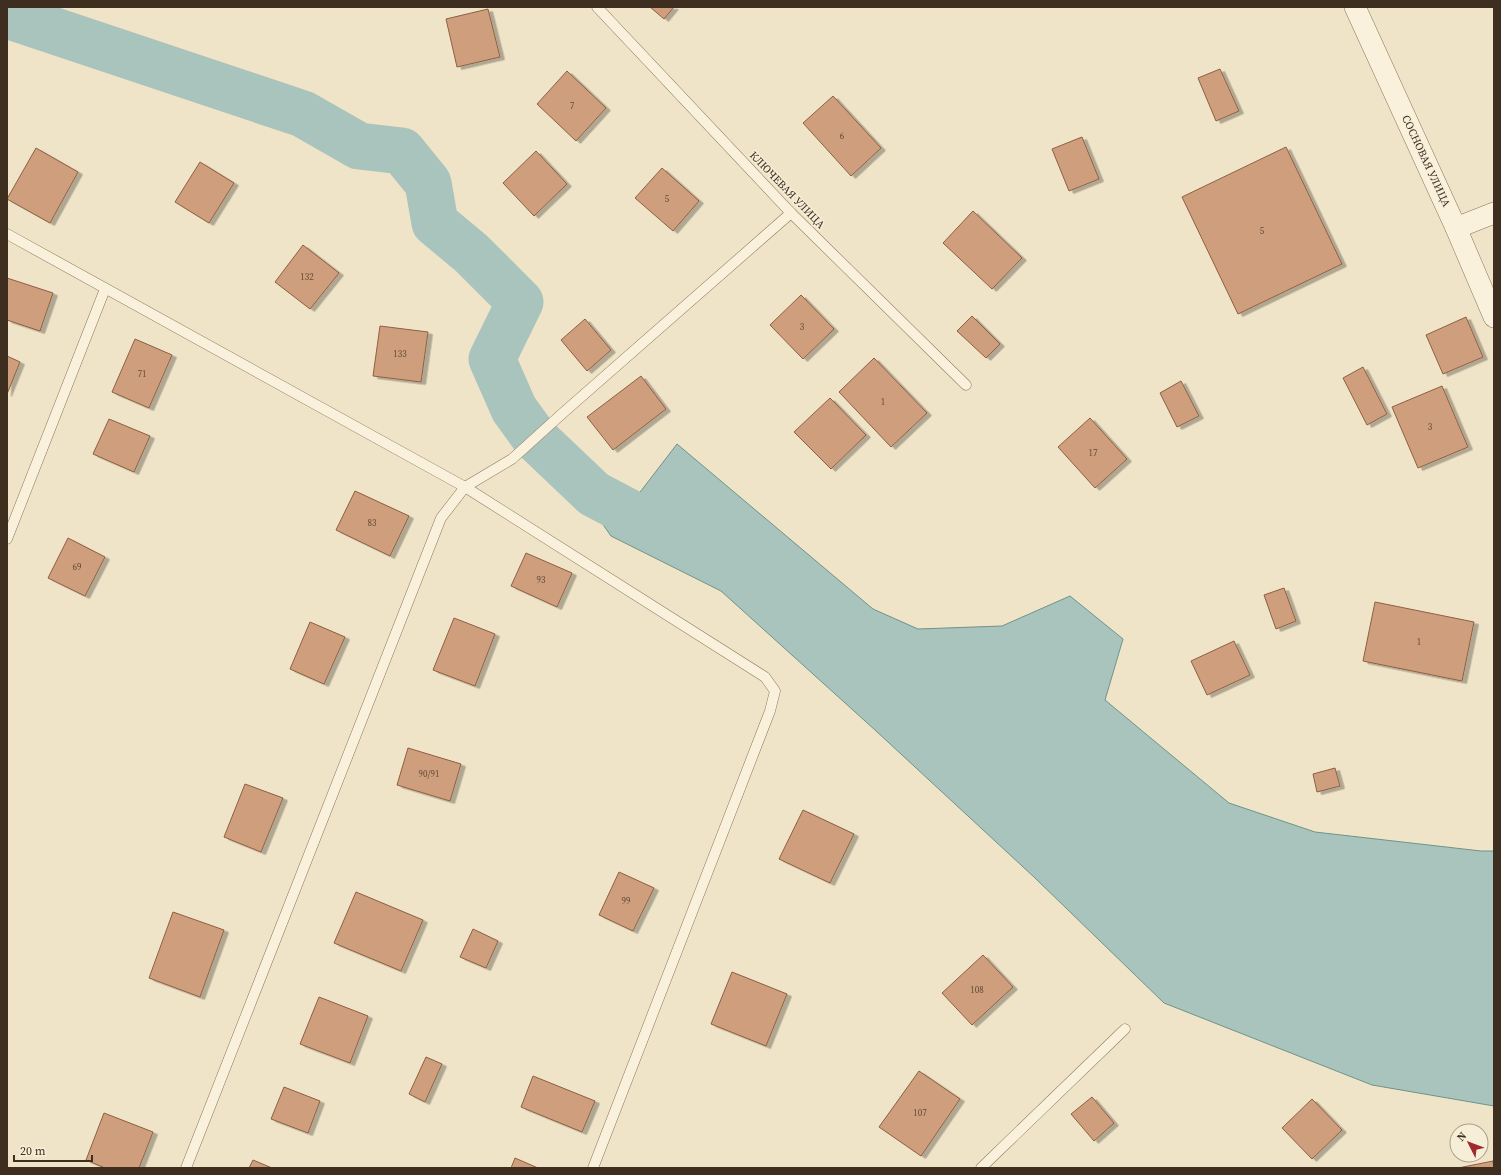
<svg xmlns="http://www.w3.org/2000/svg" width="1501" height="1175" font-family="'Source Serif 4',serif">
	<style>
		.water { fill: #a9c4bc; stroke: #6f938a }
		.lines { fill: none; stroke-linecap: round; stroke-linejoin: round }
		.river { stroke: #a9c4bc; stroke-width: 47 }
		.building { fill: #cf9f7d; stroke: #8d5f41; filter: url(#shadow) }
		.service-casing { stroke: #8d765c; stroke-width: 11 }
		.minor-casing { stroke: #8d765c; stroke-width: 22 }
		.service { stroke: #faf1dc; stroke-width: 10 }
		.minor { stroke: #faf1dc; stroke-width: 21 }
		.labels { text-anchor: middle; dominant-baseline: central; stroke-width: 3; stroke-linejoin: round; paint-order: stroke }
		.number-label { font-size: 9px; fill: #624a37 }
		.street-label { font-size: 11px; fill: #3d2e20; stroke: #f7eed8 }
	</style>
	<defs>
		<filter id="shadow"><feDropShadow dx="4.5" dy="2.5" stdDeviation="0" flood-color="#0004"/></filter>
	</defs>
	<rect width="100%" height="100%" fill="#f0e4c8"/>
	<path class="water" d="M677,444L873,609L918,629L1002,626L1070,596L1123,639L1105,700L1229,803L1315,832L1481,851H1494V1106L1372,1085L1164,1003L1035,878L875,730L721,591L611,536L588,503L603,481L634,500Z"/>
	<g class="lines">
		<path class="river" d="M7,15L303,114L359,146L402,151L428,183L435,223L471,253L520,302L492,359L514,409L535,438L594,494L651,524"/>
	</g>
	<g class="building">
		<path d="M650,7H674L664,19Z"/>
		<path d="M488,9L500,57L457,67L446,19Z"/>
		<path d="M1220,69L1239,111L1216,121L1198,78Z"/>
		<path d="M567,71L606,108L576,141L537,104Z"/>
		<path d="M833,96L881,148L851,176L803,123Z"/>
		<path d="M1082,137L1099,179L1069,191L1052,149Z"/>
		<path d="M1286,147L1342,264L1238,314L1182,197Z"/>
		<path d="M36,148L78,172L50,223L7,199Z"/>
		<path d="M536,151L567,184L534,216L503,183Z"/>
		<path d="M200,162L234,183L209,223L175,202Z"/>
		<path d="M662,168L699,201L673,231L635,198Z"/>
		<path d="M973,211L1022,258L992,289L943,243Z"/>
		<path d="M303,245L339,273L310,309L275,282Z"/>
		<path d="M7,278L53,293L40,331L7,320Z"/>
		<path d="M801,295L834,329L803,359L770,325Z"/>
		<path d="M972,316L1000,344L986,358L957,331Z"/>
		<path d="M1466,317L1483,357L1443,374L1426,335Z"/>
		<path d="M585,319L611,350L587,371L561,340Z"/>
		<path d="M380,326L428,332L421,382L373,376Z"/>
		<path d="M135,339L172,355L149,408L112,392Z"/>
		<path d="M7,356L20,362L7,394Z"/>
		<path d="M874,358L927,413L891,447L839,392Z"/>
		<path d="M1363,367L1387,414L1367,425L1343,378Z"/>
		<path d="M641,376L666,409L613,450L587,417Z"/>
		<path d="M1181,381L1199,416L1177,427L1160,393Z"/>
		<path d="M1442,386L1468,447L1418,468L1392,407Z"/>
		<path d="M830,398L866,435L831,469L794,432Z"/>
		<path d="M1090,418L1127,459L1095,488L1058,447Z"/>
		<path d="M109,419L150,436L134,472L93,454Z"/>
		<path d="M355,491L409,516L390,556L336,530Z"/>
		<path d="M68,538L105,557L85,596L48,578Z"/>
		<path d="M526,553L572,573L557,607L511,586Z"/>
		<path d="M1284,588L1296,621L1276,629L1264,595Z"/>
		<path d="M1375,602L1474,622L1462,681L1363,661Z"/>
		<path d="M454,618L495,634L475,686L433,670Z"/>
		<path d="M310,622L345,637L324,684L290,669Z"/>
		<path d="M1234,641L1250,675L1207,695L1191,661Z"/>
		<path d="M408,748L461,764L450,801L397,785Z"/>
		<path d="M1335,768L1340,786L1317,792L1313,774Z"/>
		<path d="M245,784L283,798L261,852L224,837Z"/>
		<path d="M803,810L854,834L830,883L779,859Z"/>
		<path d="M619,872L654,888L633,931L599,915Z"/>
		<path d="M356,892L423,920L401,971L334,943Z"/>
		<path d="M173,912L224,930L200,997L149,978Z"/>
		<path d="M473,929L498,941L486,968L460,957Z"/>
		<path d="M983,955L1013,987L972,1025L942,993Z"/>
		<path d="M732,972L787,994L766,1046L711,1024Z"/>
		<path d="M319,997L368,1016L350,1063L300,1044Z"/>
		<path d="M426,1057L442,1064L425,1102L409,1094Z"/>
		<path d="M919,1071L960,1099L921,1156L879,1127Z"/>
		<path d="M533,1076L595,1101L582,1132L521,1107Z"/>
		<path d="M284,1087L320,1101L308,1133L271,1119Z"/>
		<path d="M1092,1097L1114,1123L1094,1141L1071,1114Z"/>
		<path d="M1312,1099L1342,1130L1312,1159L1282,1128Z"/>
		<path d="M104,1113L153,1132L139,1168H105L86,1160Z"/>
		<path d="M515,1158L538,1168H511Z"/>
		<path d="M253,1160L272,1168H249Z"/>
		<path d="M1493,1161L1494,1168H1458Z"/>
	</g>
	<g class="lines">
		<defs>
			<g id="service">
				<path d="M597,7L791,213L966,385"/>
				<path d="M7,234L465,487L765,677L775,691L770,711L593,1168"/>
				<path d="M7,539L105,289"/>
				<path d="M186,1168L441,518L465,487L512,459L564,412L791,213"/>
				<path d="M981,1168L1125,1029"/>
			</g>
			<g id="minor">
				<path d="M1355,7L1456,228L1494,317"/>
				<path d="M1456,228L1494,213"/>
			</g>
		</defs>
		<use href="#service" class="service-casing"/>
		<use href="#minor" class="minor-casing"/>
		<use href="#service" class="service"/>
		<use href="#minor" class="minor"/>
	</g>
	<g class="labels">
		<g class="number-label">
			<text x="572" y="106">7</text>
			<text x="842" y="136">6</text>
			<text x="667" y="199">5</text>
			<text x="1262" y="231">5</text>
			<text x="307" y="277">132</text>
			<text x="802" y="327">3</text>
			<text x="400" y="354">133</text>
			<text x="142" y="374">71</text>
			<text x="883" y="402">1</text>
			<text x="1430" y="427">3</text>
			<text x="1093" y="453">17</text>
			<text x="372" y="523">83</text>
			<text x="77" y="567">69</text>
			<text x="541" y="580">93</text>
			<text x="1419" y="642">1</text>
			<text x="429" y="774">90/91</text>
			<text x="626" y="901">99</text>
			<text x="977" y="990">108</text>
			<text x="920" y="1113">107</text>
		</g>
		<g class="street-label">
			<text transform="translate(1426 161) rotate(65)">СОСНОВАЯ УЛИЦА</text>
			<text transform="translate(787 190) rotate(46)">КЛЮЧЕВАЯ УЛИЦА</text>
		</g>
	</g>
	<rect width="1501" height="1175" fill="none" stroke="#3d2e20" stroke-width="16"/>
	<g transform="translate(1469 1143) rotate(312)"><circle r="19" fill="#f7eed8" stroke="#ada18e"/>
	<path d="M0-3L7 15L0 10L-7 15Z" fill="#9e2a2b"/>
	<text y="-6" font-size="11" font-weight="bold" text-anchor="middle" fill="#3d2e20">N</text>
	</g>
	<path d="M14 1155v6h78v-6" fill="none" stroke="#3d2e20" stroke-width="2"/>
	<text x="20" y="1155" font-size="12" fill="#3d2e20" stroke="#f7eed8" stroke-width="3" paint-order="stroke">20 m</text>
</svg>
